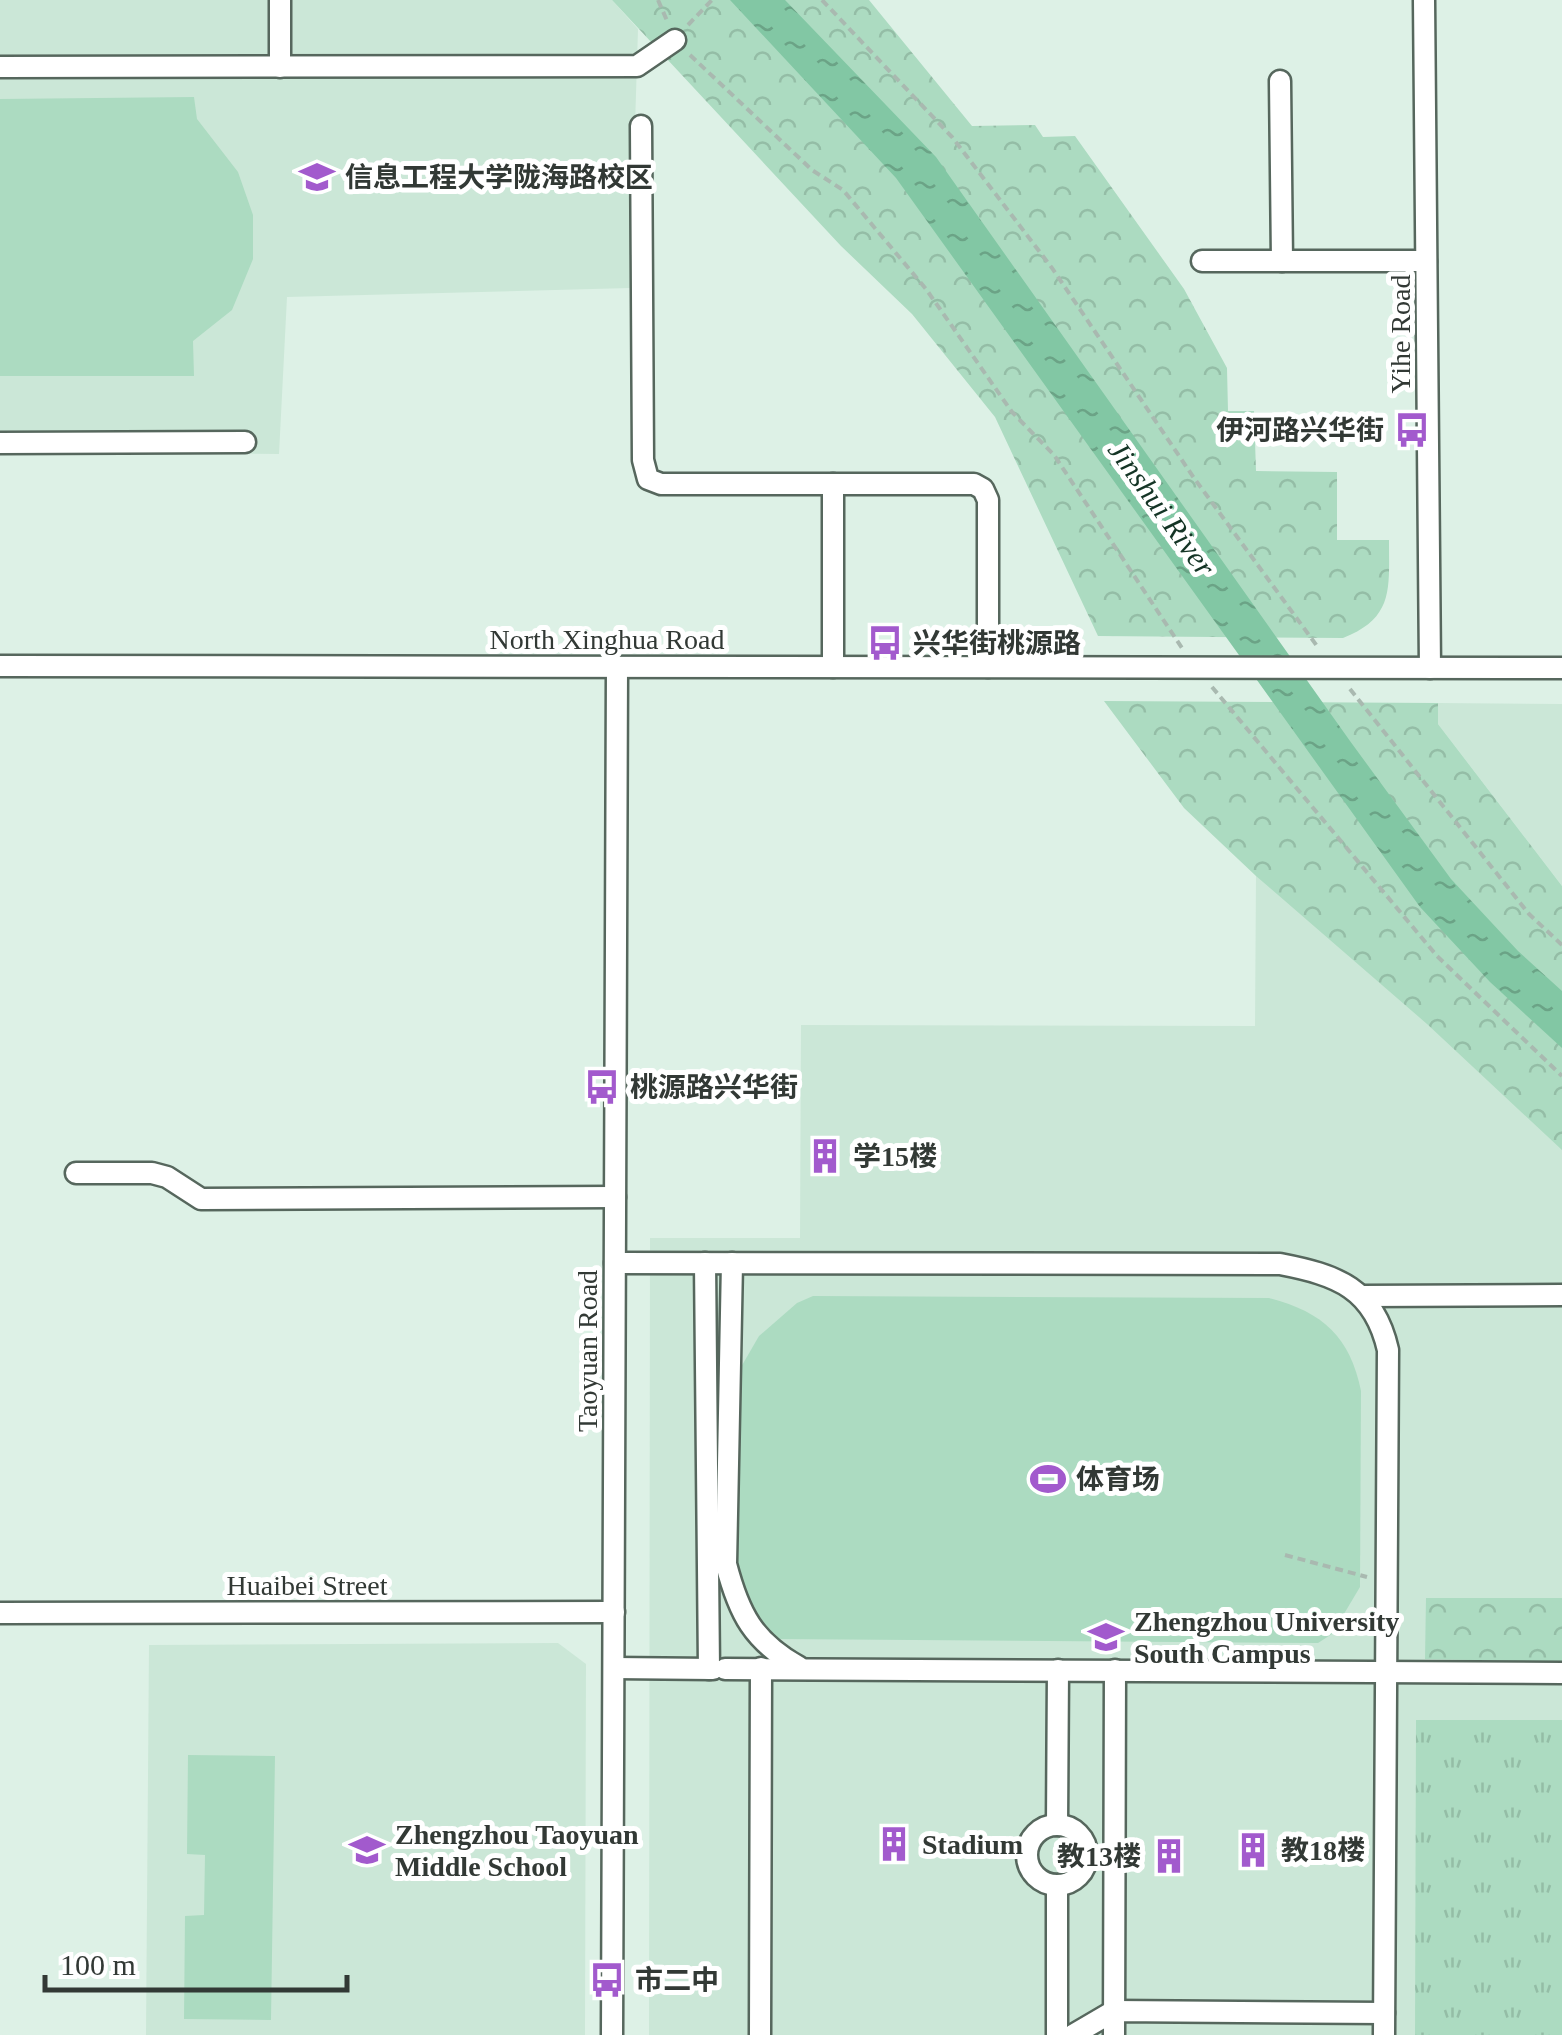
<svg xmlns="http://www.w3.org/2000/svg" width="1562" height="2035" font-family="'Times New Roman','Noto Sans SC',serif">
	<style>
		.built { fill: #cbe7d7 }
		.grass { fill: url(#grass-tufts) }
		.park { fill: url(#park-crowns) }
		.pitch { fill: #acdbc1 }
		.water { fill: url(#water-ripples) }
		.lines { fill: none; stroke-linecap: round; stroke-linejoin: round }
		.minor-casing { stroke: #56675d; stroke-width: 25 }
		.path { stroke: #a9b9b0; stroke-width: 4; stroke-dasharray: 8 5; stroke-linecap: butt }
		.minor { stroke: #fff; stroke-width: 20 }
		.labels { text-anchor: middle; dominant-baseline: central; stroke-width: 10; stroke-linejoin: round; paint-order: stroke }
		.poi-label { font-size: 28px; font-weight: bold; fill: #323935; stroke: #fff; text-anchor: start }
		.street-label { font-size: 28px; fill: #323935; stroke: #fff }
		.water-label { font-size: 30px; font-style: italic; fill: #143425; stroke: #fff }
	</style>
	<defs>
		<pattern id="grass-tufts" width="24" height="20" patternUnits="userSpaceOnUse" patternTransform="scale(2.5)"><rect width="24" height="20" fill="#acdbc1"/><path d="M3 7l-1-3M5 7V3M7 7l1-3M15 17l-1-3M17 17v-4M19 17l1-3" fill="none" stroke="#94bda6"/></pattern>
		<pattern id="park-crowns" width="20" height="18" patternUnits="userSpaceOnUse" patternTransform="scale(2.5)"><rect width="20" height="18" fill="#acdbc1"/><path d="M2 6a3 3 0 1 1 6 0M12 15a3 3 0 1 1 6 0" fill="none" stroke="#94bda6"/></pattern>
		<pattern id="water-ripples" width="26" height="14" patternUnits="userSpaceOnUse" patternTransform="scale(2.5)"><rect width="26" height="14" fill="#82c7a4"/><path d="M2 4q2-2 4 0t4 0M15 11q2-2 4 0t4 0" fill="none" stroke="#6ba386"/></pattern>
	</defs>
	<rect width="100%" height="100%" fill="#ddf1e6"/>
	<g class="built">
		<path d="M0,0H612L638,29L630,288L287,297L279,454L0,452Z"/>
		<path d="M1438,703L1562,704V886L1438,724Z"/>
		<path d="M1256,876H1297L1562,1101V2035H649L650,1238H800L801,1025L1255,1026Z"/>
		<path d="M558,1643L586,1664L585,2035H146L149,1645Z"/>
	</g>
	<path class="grass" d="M1416,1720H1562V2035H1415Z"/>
	<g class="park">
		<path d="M612,0H869L972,126L1035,125L1043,137L1075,136L1184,289L1227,368L1228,411H1254L1256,471L1337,472V540H1389C1389,589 1394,618 1343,638L1098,636L995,417L912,314L841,246Z"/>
		<path d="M1104,701L1438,703V724L1562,886V1150L1427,1024L1256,876L1184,808Z"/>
		<path d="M1426,1598H1562V1662L1425,1659Z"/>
	</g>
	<g class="pitch">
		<path d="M194,97L197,119L238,172L253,215V259L232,310L193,341L194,376H0V99Z"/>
		<path d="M813,1296L1269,1298C1323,1312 1350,1337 1361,1391L1360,1587L1332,1634L1318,1643L774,1639L758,1625L735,1568L737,1374L759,1336L797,1303Z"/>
		<path d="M188,1755L275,1756L271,2020L184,2019L185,1916L204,1915L205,1855L187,1854Z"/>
	</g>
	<path class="water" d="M730,0H785L936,157L1350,741L1451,879L1518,951L1562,991V1048L1490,982L1420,907L896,178Z"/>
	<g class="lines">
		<defs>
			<g id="minor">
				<path d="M1424,0L1430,668"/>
				<path d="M0,67L637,66L675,40"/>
				<path d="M280,67V0"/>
				<path d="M1280,81L1282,261"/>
				<path d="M641,126L643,460L648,479L661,484H974L983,489L988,500V667"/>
				<path d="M1202,261H1426"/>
				<path d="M0,443L245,442"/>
				<path d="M833,484V667"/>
				<path d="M0,666L1562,668"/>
				<path d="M76,1173H152L167,1177L201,1199L615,1197"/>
				<path d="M615,1263L1280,1264C1337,1275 1374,1288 1388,1350L1384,2035"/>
				<path d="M705,1263L709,1669"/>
				<path d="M732,1263L726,1564C739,1614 753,1641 799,1667"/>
				<path d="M1363,1296L1562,1295"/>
				<path d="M0,1613L614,1612"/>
				<path d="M614,1668L713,1669"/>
				<path d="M725,1669L1562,1673"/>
				<path d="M1057,1825L1058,1670"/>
				<circle cx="1057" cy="1855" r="30"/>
				<path d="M612,2035L617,667"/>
				<path d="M760,2035L761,1668"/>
				<path d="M1057,2035V1885"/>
				<path d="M1073,2035L1114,2011L1384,2013"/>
				<path d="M1114,2035L1115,1670"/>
			</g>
		</defs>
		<use href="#minor" class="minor-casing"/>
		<g class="path">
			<path d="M658,0L668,23"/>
			<path d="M822,0L952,137L1052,268L1194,478L1317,646"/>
			<path d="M688,25L712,0"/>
			<path d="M690,55L812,170L843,190L926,289L1012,412L1054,455L1182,648"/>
			<path d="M1212,687L1437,956L1562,1076"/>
			<path d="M1350,689L1529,914L1562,945"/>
			<path d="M1285,1555L1367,1577"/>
		</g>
		<use href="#minor" class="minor"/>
	</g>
	<defs>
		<symbol id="university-bare" viewBox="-9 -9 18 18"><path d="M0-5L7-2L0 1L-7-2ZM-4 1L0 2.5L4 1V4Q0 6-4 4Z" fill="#a25acd" stroke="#fff" stroke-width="2.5" paint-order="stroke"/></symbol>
		<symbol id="bus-bare" viewBox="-9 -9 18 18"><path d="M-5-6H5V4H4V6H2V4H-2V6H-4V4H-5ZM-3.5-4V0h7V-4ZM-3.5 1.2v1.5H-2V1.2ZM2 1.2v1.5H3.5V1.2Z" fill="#a25acd" stroke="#fff" stroke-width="2.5" paint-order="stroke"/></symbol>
		<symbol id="building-bare" viewBox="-9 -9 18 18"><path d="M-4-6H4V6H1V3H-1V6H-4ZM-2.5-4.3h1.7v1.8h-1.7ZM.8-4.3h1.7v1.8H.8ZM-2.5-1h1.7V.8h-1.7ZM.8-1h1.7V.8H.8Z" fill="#a25acd" stroke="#fff" stroke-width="2.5" paint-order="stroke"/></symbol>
		<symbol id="stadium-bare" viewBox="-9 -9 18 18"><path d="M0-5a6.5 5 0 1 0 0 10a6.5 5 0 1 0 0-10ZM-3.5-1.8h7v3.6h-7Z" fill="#a25acd" stroke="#fff" stroke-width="2.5" paint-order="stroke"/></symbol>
		<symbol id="school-bare" viewBox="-9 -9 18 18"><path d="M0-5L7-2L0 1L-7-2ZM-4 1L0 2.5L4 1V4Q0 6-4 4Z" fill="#a25acd" stroke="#fff" stroke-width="2.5" paint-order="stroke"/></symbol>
	</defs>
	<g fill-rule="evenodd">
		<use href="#university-bare" x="292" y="152" width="50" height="50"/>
		<use href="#bus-bare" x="1387" y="405" width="50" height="50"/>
		<use href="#bus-bare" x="860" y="618" width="50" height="50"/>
		<use href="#bus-bare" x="577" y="1062" width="50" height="50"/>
		<use href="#building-bare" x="800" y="1131" width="50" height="50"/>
		<use href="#stadium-bare" x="1023" y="1454" width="50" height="50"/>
		<use href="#university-bare" x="1081" y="1612" width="50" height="50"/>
		<use href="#building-bare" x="869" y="1819" width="50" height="50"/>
		<use href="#school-bare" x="342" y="1825" width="50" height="50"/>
		<use href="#building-bare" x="1228" y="1825" width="50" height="50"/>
		<use href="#building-bare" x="1144" y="1831" width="50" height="50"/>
		<use href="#bus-bare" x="582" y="1955" width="50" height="50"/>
	</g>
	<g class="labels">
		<g class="poi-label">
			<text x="345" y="177">信息工程大学陇海路校区</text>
			<text x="1384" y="430" text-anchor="end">伊河路兴华街</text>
			<text x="913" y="643">兴华街桃源路</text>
			<text x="630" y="1087">桃源路兴华街</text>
			<text x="853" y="1156">学15楼</text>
			<text x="1076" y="1479">体育场</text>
			<text x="1134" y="1621">Zhengzhou University<tspan x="1134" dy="32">South Campus</tspan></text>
			<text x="395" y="1834">Zhengzhou Taoyuan<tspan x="395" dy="32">Middle School</tspan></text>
			<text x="922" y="1844">Stadium</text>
			<text x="1281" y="1850">教18楼</text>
			<text x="1141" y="1856" text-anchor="end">教13楼</text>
			<text x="635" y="1980">市二中</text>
		</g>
		<g class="street-label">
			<text transform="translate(1400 334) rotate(-90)">Yihe Road</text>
			<text x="607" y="639">North Xinghua Road</text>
			<text transform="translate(587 1351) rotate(-90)">Taoyuan Road</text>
			<text x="307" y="1585">Huaibei Street</text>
		</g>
		<g class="water-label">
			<text transform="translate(1162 508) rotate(54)">Jinshui River</text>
		</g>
	</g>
	<path d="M45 1975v15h302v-15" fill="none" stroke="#323935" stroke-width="5"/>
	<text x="60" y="1975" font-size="30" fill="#323935" stroke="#ffffff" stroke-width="8" paint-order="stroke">100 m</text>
</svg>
